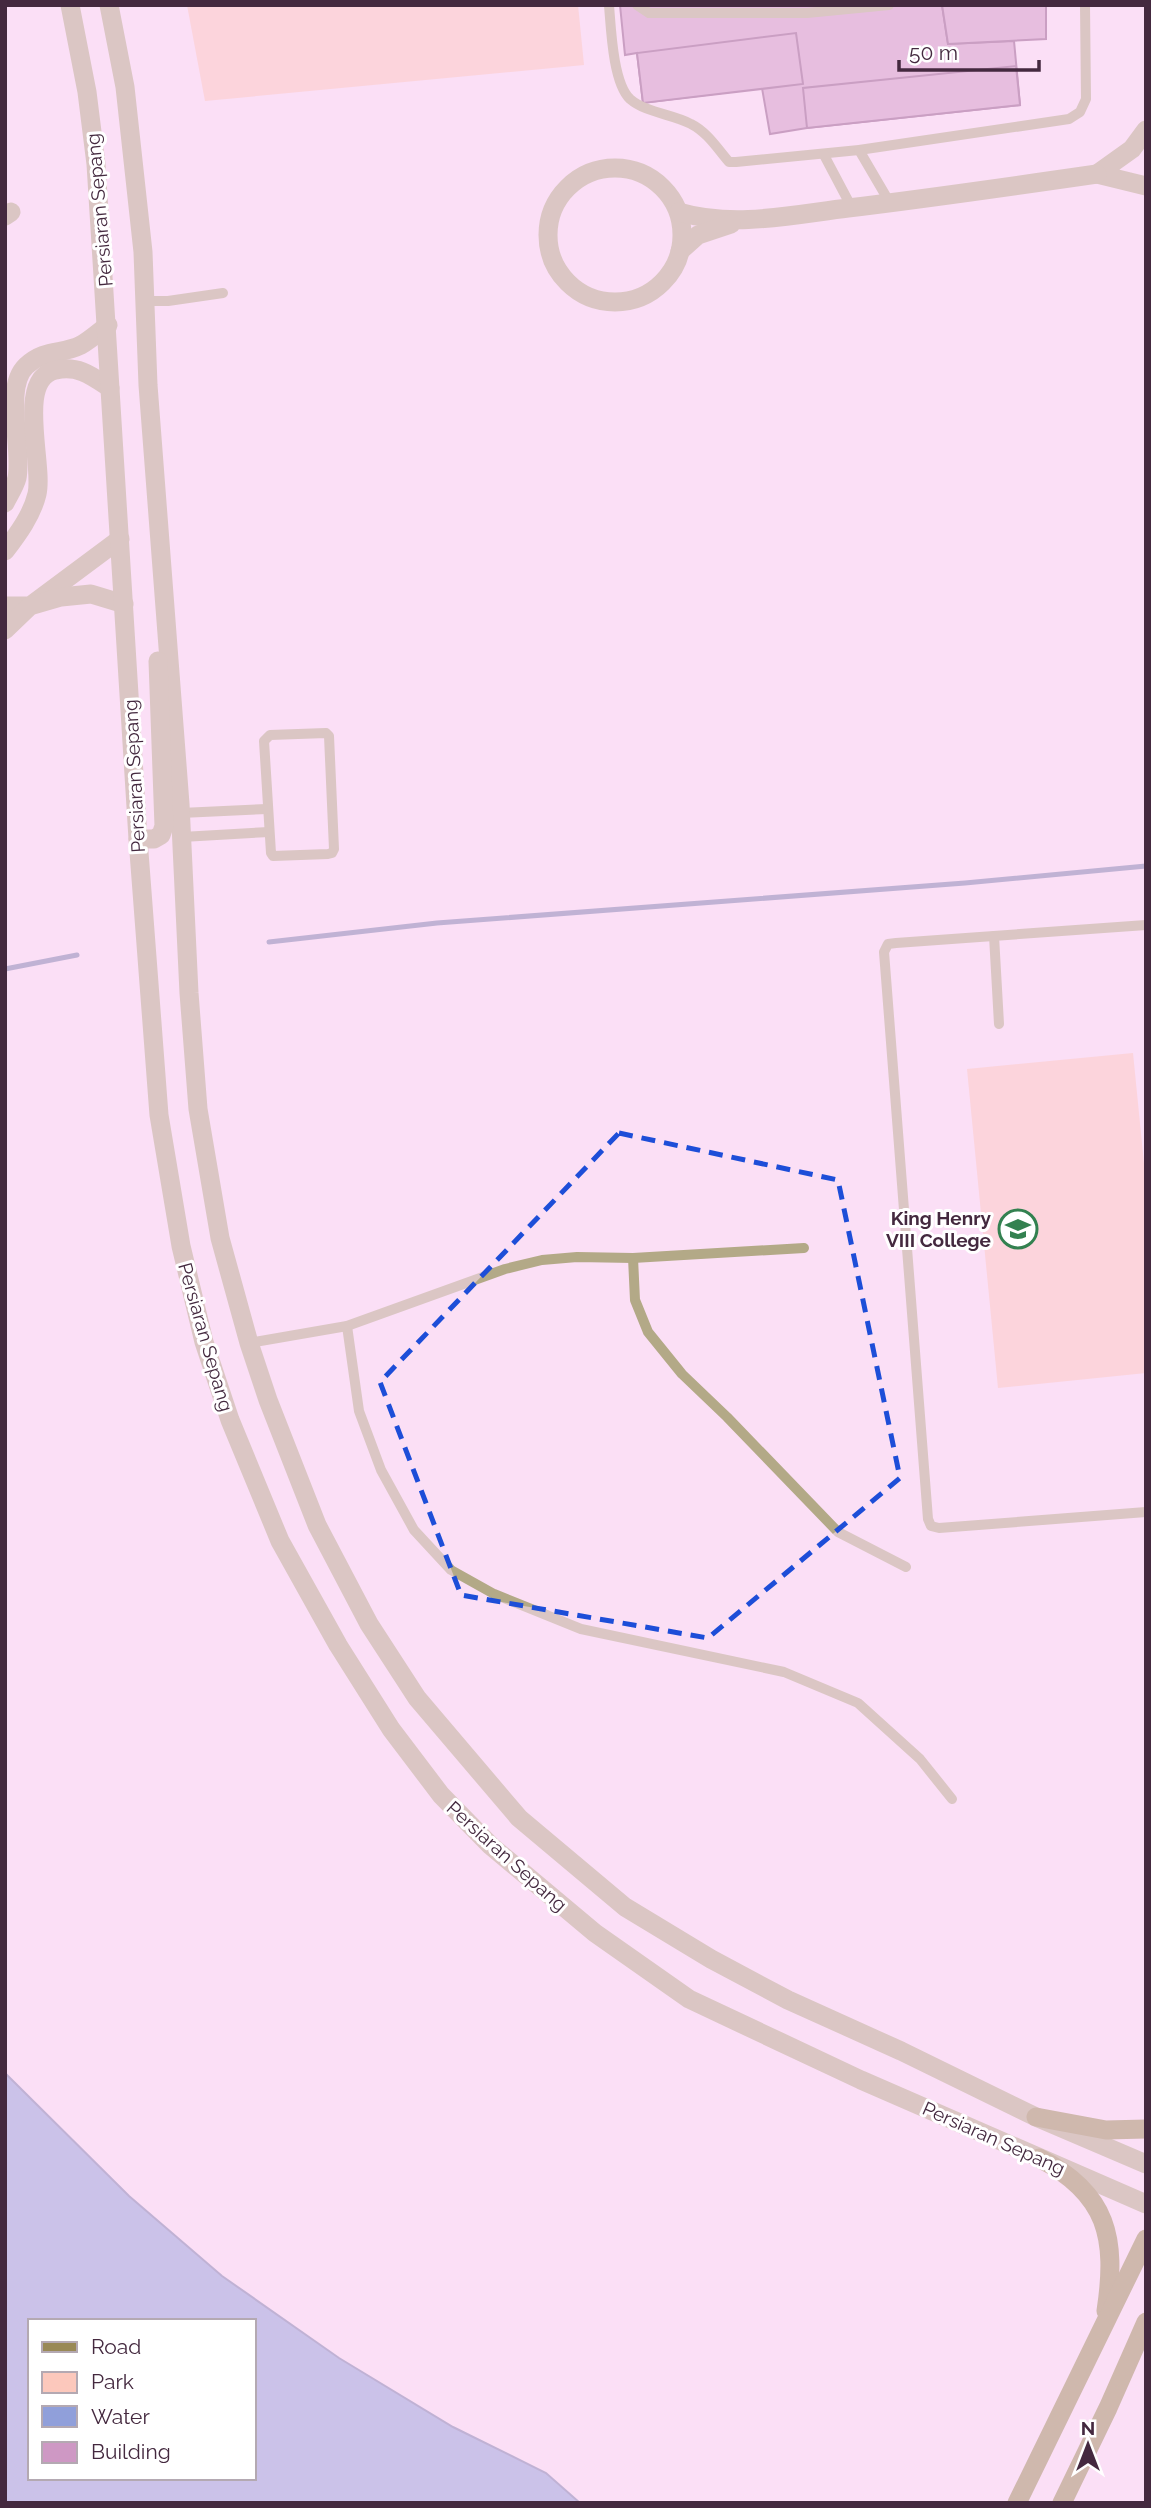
<svg xmlns="http://www.w3.org/2000/svg" width="1151" height="2508" font-family="Raleway,sans-serif">
	<style>
		.green { fill: #fcc8bc }
		.water { fill: #909fda; stroke: #797cac; stroke-width: 2; fill-rule: evenodd }
		.lines { fill: none; stroke-linecap: round; stroke-linejoin: round }
		.stream { stroke: #797cac; stroke-width: 5 }
		.building { fill: #ce98c4; stroke: #8f5285; stroke-width: 2 }
		.service { stroke: #b3a987; stroke-width: 10 }
		.minor { stroke: #b3a987; stroke-width: 19 }
		.tertiary { stroke: #b3a987; stroke-width: 19 }
		.secondary { stroke: #998956; stroke-width: 19 }
		.marked { fill: none; stroke: #1d4ed8; stroke-width: 5; stroke-dasharray: 14 9; stroke-linejoin: round }
		.labels { text-anchor: middle; dominant-baseline: central; stroke-width: 6; stroke-linejoin: round; paint-order: stroke }
		.street-label { font-size: 19px; fill: #44293f; stroke: #fff }
		.poi-label { font-size: 19px; font-weight: bold; fill: #44293f; stroke: #fff; text-anchor: end }
	</style>
	<rect width="100%" height="100%" fill="#fbdff5"/>
	<g class="green">
		<path d="M187,5H578L584,65L205,101Z"/>
		<path d="M1133,1053L1146,1184V1373L998,1388L967,1069Z"/>
	</g>
	<path class="water" d="M5,2073L129,2196L222,2276L339,2358L453,2427L546,2473L580,2503H5ZM30,2321H254V2478H30Z"/>
	<g class="lines">
		<g class="stream">
			<path d="M269,942L437,923L965,883L1146,866"/>
			<path d="M5,969L77,955"/>
		</g>
	</g>
	<g class="building">
		<path d="M620,5H942L948,44L1014,41L1020,105L807,128L770,134L762,88L643,103L637,53L625,55Z"/>
		<path d="M942,5H1046V39L948,44Z"/>
		<path d="M796,33L803,84L643,103L637,53Z"/>
		<path d="M1016,66L1020,105L807,128L803,88Z"/>
	</g>
	<g class="lines">
		<g class="service">
			<path d="M609,5C611,29 613,83 630,99C646,113 673,114 691,124C707,132 717,148 729,162H736L859,150L1069,119L1080,112L1086,99L1085,5"/>
			<path d="M637,5L649,13H807L889,5"/>
			<path d="M859,150L890,203"/>
			<path d="M824,155L852,208"/>
			<path d="M144,301H168L223,293"/>
			<path d="M326,733L329,736L334,849L332,853L328,854L273,856L271,853L264,741L270,735Z"/>
			<path d="M181,813L267,809"/>
			<path d="M182,837L269,832"/>
			<path d="M1146,925L896,943L888,944L884,952L928,1519L931,1526L939,1528L1146,1512"/>
			<path d="M994,936L999,1024"/>
			<path d="M633,1258L635,1300L648,1332L682,1374L727,1417L838,1532L906,1567"/>
			<path d="M347,1326L359,1411L381,1470L414,1530L451,1570L494,1594L581,1629L784,1672L858,1703L920,1759L952,1799"/>
			<path d="M249,1343L347,1326L505,1269L542,1260L577,1257L633,1258L804,1248"/>
		</g>
		<g class="minor">
			<path d="M1146,130L1132,149L1097,174L1146,186"/>
			<circle cx="615" cy="235" r="67"/>
			<path d="M679,212C734,228 791,215 848,208C931,198 1014,186 1097,174"/>
			<path d="M5,216L11,212"/>
			<path d="M680,251L698,235L731,224"/>
			<path d="M5,503C9,495 15,486 17,478C23,448 3,388 26,366C46,348 61,355 81,345C90,340 99,332 108,325"/>
			<path d="M5,551C18,534 32,515 37,494C44,464 15,378 56,370C78,365 92,376 110,388"/>
			<path d="M5,606H30L120,539"/>
			<path d="M5,630L30,606L61,597L91,594L124,604"/>
		</g>
		<g class="tertiary">
			<path d="M70,5L87,92L96,164L138,839L159,1115L181,1246L204,1342L230,1420L280,1541L338,1645L391,1729L441,1795L491,1846L595,1933L689,1999L861,2080L1146,2204"/>
			<path d="M109,5L125,87L143,252L148,385L180,804L189,993L198,1109L220,1238L249,1343L268,1400L317,1525L369,1624L417,1698L519,1818L625,1907L711,1959L788,2000L901,2051L1036,2117L1146,2164"/>
			<path d="M138,839H154L161,835L164,826L158,661"/>
		</g>
		<g class="secondary">
			<path d="M1036,2117L1106,2130L1146,2129"/>
			<path d="M1039,2158C1108,2194 1117,2238 1106,2311"/>
			<path d="M1017,2503L1146,2239"/>
			<path d="M1062,2503L1108,2408L1146,2322"/>
		</g>
	</g>
	<path d="M0 0H1151V2508H0ZM619,1133L838,1180L900,1478L708,1638L461,1595L380,1382Z" fill="#fbdff5" fill-opacity=".55" fill-rule="evenodd"/>
	<path class="marked" d="M619,1133L838,1180L900,1478L708,1638L461,1595L380,1382Z"/>
	<defs>
		<symbol id="school-ring" viewBox="-11 -11 22 22"><circle r="9.5" fill="#fff" stroke="#338150" stroke-width="1.5"/><path d="M0-5L7-2L0 1L-7-2ZM-4 1L0 2.5L4 1V4Q0 6-4 4Z" fill="#338150"/></symbol>
	</defs>
	<g fill-rule="evenodd">
		<use href="#school-ring" x="996" y="1207" width="44" height="44"/>
	</g>
	<g class="labels">
		<g class="street-label">
			<text transform="translate(99 210) rotate(-95)">Persiaran Sepang</text>
			<text transform="translate(134 776) rotate(-93)">Persiaran Sepang</text>
			<text transform="translate(206 1337) rotate(74)">Persiaran Sepang</text>
			<text transform="translate(507 1856) rotate(42)">Persiaran Sepang</text>
			<text transform="translate(994 2138) rotate(24)">Persiaran Sepang</text>
		</g>
		<g class="poi-label">
			<text x="991" y="1218">King Henry<tspan x="991" dy="22">VIII College</tspan></text>
		</g>
	</g>
	<rect width="1151" height="2508" fill="none" stroke="#44293f" stroke-width="14"/>
	<rect x="28" y="2319" width="228" height="161" fill="#ffffff" stroke="#b4a9b2" stroke-width="2"/>
	<rect x="42" y="2342" width="35" height="10" fill="#998956" stroke="#b4a9b2" stroke-width="2"/>
	<text x="91" y="2354" font-size="21" fill="#44293f">Road</text>
	<rect x="42" y="2372" width="35" height="21" fill="#fcc8bc" stroke="#b4a9b2" stroke-width="2"/>
	<text x="91" y="2389" font-size="21" fill="#44293f">Park</text>
	<rect x="42" y="2406" width="35" height="21" fill="#909fda" stroke="#b4a9b2" stroke-width="2"/>
	<text x="91" y="2424" font-size="21" fill="#44293f">Water</text>
	<rect x="42" y="2442" width="35" height="21" fill="#ce98c4" stroke="#b4a9b2" stroke-width="2"/>
	<text x="91" y="2459" font-size="21" fill="#44293f">Building</text>
	<g transform="translate(1088 2445)" stroke="#ffffff" stroke-width="5" paint-order="stroke">
	<path d="M0-5L12 26L0 18L-12 26Z" fill="#44293f"/>
	<text y="-10" font-size="19" font-weight="bold" text-anchor="middle" fill="#44293f">N</text>
	</g>
	<path d="M899 60v10h140v-10" fill="none" stroke="#44293f" stroke-width="3.5"/>
	<text x="909" y="60" font-size="21" fill="#44293f" stroke="#ffffff" stroke-width="5" paint-order="stroke">50 m</text>
</svg>
